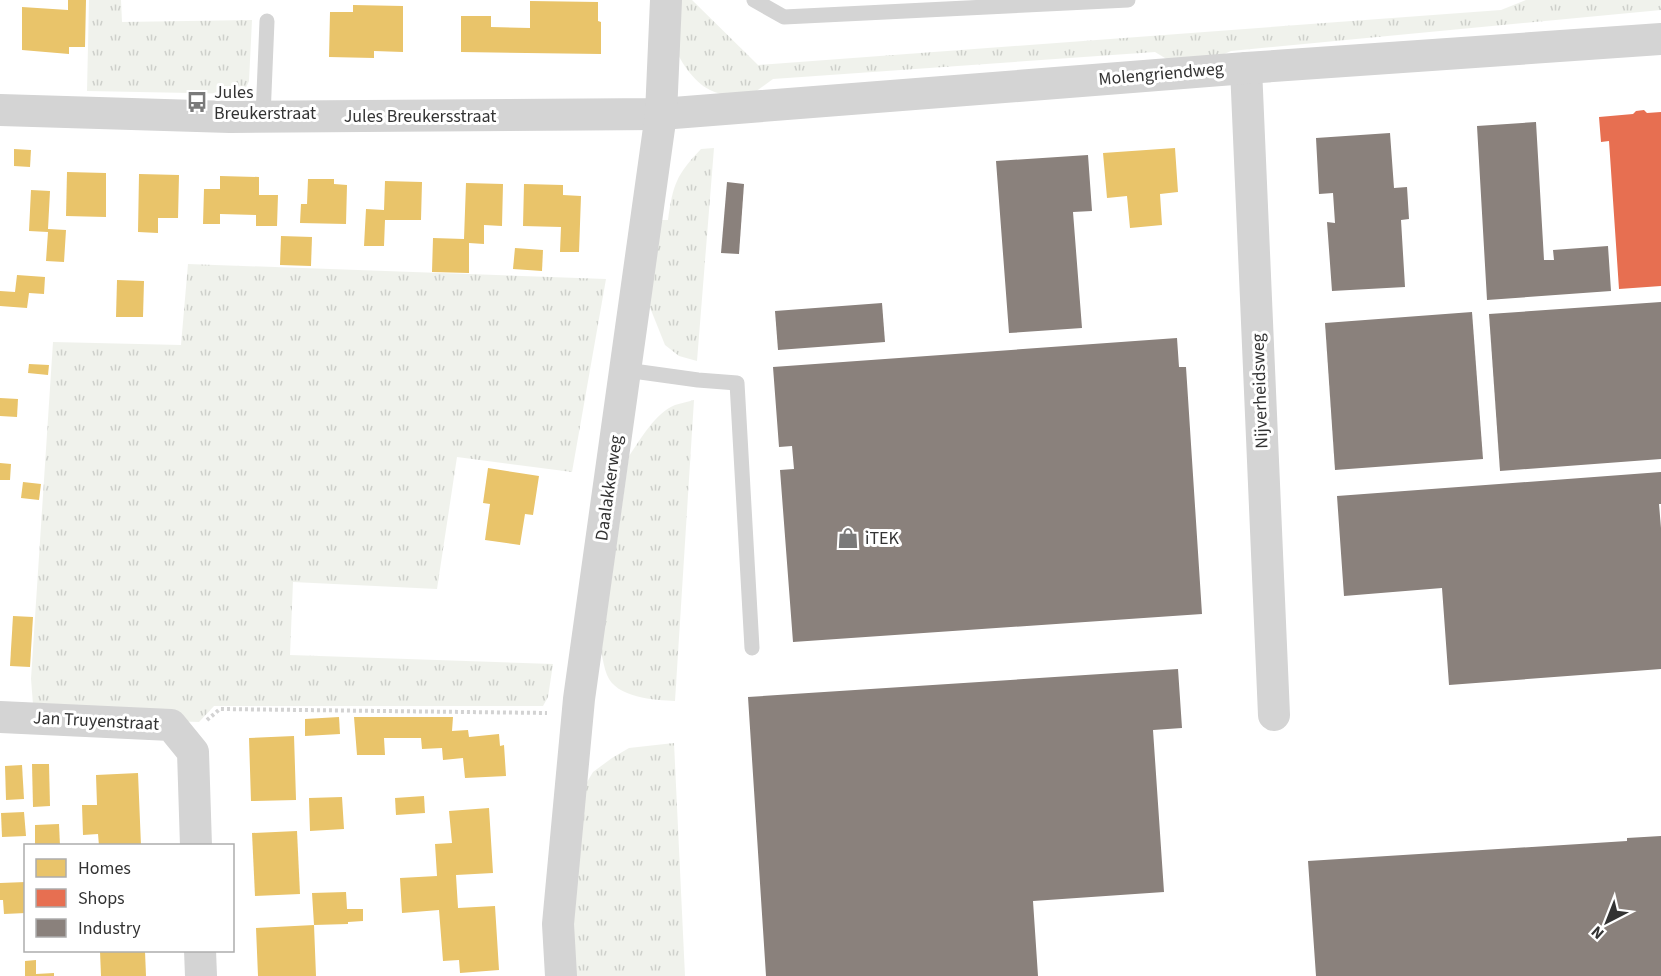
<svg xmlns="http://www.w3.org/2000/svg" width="1661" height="976" font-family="'Source Sans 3',sans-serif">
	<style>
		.grass { fill: url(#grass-tufts) }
		.homes { fill: #e9c46a }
		.shops { fill: #e76f51 }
		.industry { fill: #8a817c }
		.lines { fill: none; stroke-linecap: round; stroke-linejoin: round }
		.path { stroke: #d3d3d3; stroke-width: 4; stroke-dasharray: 3 3; stroke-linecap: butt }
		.service { stroke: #d4d4d4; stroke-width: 15 }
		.minor { stroke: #d4d4d4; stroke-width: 32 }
		.labels { text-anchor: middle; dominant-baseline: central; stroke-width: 6; stroke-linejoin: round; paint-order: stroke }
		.street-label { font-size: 18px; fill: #333; stroke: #fff }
		.poi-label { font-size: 18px; fill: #333; stroke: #fff; text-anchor: start }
	</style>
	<defs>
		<pattern id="grass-tufts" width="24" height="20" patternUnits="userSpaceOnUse" patternTransform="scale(1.5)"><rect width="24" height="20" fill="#f0f2ec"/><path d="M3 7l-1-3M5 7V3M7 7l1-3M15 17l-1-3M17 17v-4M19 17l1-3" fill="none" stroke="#ced0cb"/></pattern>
	</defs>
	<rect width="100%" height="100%" fill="#fff"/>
	<g class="grass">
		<path d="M89,0H121L122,22L252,20L249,81L243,94L87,91Z"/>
		<path d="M671,0H692L758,65L1501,10L1526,0H1661V10L1231,51L1210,60L1175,64L1155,52L773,79L747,98C735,96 722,96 710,90C694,82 678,60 674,43C672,29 672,14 671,0Z"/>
		<path d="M714,148L697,361L679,356L665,345L649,305L660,220H668C673,185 676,175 701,149Z"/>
		<path d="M188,264L606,279L572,472L457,457L437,589L293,582L290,655L553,664L548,697L543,706H214L199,722L34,717L31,679L53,342L181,345Z"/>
		<path d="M694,400L675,701C655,700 616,698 607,675C604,668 603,659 601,652L629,456C641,439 655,413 675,405C681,403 688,402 694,400Z"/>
		<path d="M674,743L685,976H571L577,799L593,772L612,758L629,748Z"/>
	</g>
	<g class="homes">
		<path d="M68,0H86L85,47H69V54L22,50V7L68,10Z"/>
		<path d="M530,1L598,2V21L601,22V54L461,52V16H491V27L530,28Z"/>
		<path d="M353,5L403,6V52L374,51V58L329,57L330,12H353Z"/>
		<path d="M1175,148L1178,192L1160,194L1162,225L1130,228L1127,196L1107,198L1103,153Z"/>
		<path d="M14,149L31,150L30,167L14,166Z"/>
		<path d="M67,172L106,173V217L66,216Z"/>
		<path d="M139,174L179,175L178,218H158V233L138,232Z"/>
		<path d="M220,176L259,177V195H278L277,226H256V215L220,214V224H203L204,189H220Z"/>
		<path d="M308,179H334V184L347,185L346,224L300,223L301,204H307Z"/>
		<path d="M385,181L422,182L421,220H385L384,246H364L366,209L384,210Z"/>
		<path d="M466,183L503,184L502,226L484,225V244L469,243V273L432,272L433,238L464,239Z"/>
		<path d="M524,184L563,185V195L581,196L579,252H560L561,227L523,226Z"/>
		<path d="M31,190L50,191L48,229L66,230L64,262L46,261L48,232L29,231Z"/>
		<path d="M281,236L312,237L311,266L280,265Z"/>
		<path d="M515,248L543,250L542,271L513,269Z"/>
		<path d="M17,275L45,277L44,294L29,293L27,308L0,306V291L15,292Z"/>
		<path d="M117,280L144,281L143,317H116Z"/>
		<path d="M29,364L49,365L48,375L28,373Z"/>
		<path d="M0,398L18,399L17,417L0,416Z"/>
		<path d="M0,463L11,464L10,480H0Z"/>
		<path d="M488,468L539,476L533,515L525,514L520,545L485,540L490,504L483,503Z"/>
		<path d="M23,482L41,484L39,500L21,498Z"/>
		<path d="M13,616L33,617L30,667L10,666Z"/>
		<path d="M339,717L340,734L305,736V719Z"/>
		<path d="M354,717H453L452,731L468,730L469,737L499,734L500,746L504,745L506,776L465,778L463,758L443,760L442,748L422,749L421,738H384L385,755H357Z"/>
		<path d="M294,736L296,800L251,801L249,738Z"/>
		<path d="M32,764H49L50,806L33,807Z"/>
		<path d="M22,765L24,799L6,800L5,766Z"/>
		<path d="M138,773L141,846H99L98,834L83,835L82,805H97L96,775Z"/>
		<path d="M424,796L425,813L396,815L395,798Z"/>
		<path d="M342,797L344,829L310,831L309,798Z"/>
		<path d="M489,808L493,873L456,875L457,892L458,908L495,906L499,970L460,973L459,960L443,961L439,910L402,913L400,878L437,876L435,844L452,843L449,811Z"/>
		<path d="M24,812L26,836L2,837L1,813Z"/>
		<path d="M59,824L60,846H35V825Z"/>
		<path d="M297,831L300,894L255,896L252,833Z"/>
		<path d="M26,882V913L4,914L3,900H0V883Z"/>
		<path d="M346,892L347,909H363V921L348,922V924L314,925L316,976H258L256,928L314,925L312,893Z"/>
		<path d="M100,951H145L146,976H101Z"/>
		<path d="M36,960V974L54,973V976H25V961Z"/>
	</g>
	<path class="shops" d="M1644,110L1647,113L1661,112V286L1619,289L1609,141L1601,142L1599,117L1633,114L1636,111Z"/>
	<g class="industry">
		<path d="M1536,122L1544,260H1554L1553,250L1608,246L1611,291L1487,300L1477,126Z"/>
		<path d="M1390,133L1394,188L1407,187L1409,219L1401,220L1405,287L1332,291L1327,222L1335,223L1333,193L1319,194L1316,138Z"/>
		<path d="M1088,155L1092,211L1073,212L1082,328L1009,333L996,161Z"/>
		<path d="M727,182L744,184L739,254L721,253Z"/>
		<path d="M1661,302V459L1500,471L1489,314Z"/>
		<path d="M882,303L885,342L778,350L775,311Z"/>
		<path d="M1472,312L1483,459L1335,470L1325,323Z"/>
		<path d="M1177,338L1179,367H1186L1202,614L793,642L780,470L794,469L792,446L779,447L773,367Z"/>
		<path d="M1661,472V504H1659L1661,528V669L1449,685L1442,588L1344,596L1337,496Z"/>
		<path d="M1178,669L1182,728L1153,730L1164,892L1033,901L1038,976H766L748,697Z"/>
		<path d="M1661,836V976H1316L1308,861L1627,841V838Z"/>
	</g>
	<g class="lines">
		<path class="path" d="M207,720L220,709L547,713"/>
		<g class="service">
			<path d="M754,0L784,17L1128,0"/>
			<path d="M263,117L267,21"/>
			<path d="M626,370L698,380L737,383L752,648"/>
		</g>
		<g class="minor">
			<path d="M1246,68L1274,715"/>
			<path d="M0,110L230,117L661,114L1246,68L1661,39"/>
			<path d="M0,717L171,725L193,752L196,846"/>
			<path d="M200,950L201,976"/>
			<path d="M561,976L558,924L579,699L661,114L666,0"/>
		</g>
	</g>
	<defs>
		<symbol id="bus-bare" viewBox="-9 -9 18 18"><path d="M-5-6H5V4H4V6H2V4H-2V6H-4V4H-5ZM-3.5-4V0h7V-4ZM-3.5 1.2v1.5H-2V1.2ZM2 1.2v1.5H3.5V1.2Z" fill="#7a7a7a" stroke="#fff" stroke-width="2.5" paint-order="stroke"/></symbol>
		<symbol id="shop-bare" viewBox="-9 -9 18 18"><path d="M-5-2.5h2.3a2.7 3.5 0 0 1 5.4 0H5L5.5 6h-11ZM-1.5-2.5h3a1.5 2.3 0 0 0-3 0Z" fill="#7a7a7a" stroke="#fff" stroke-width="2.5" paint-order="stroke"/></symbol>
	</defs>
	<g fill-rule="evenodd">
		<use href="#bus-bare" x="182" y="87" width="30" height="30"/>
		<use href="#shop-bare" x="833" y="523" width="30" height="30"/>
	</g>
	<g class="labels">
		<g class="street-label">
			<text transform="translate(1161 74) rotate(-5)">Molengriendweg</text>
			<text x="420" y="116">Jules Breukersstraat</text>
			<text transform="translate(1260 391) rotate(-92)">Nijverheidsweg</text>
			<text transform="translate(609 488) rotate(-82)">Daalakkerweg</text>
			<text transform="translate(96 721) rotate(3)">Jan Truyenstraat</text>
		</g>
		<g class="poi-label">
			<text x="214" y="92">Jules<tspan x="214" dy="21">Breukerstraat</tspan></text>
			<text x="865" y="538">iTEK</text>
		</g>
	</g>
	<rect x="24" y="844" width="210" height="108" fill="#ffffff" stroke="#adadad" stroke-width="1.5"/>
	<rect x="36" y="859" width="30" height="18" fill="#e9c46a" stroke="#adadad" stroke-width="1.5"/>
	<text x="78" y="874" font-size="18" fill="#333333">Homes</text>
	<rect x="36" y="889" width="30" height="18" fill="#e76f51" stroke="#adadad" stroke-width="1.5"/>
	<text x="78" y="904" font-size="18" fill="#333333">Shops</text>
	<rect x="36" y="919" width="30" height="18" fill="#8a817c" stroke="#adadad" stroke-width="1.5"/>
	<text x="78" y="934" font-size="18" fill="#333333">Industry</text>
	<g transform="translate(1607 922) rotate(222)" stroke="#ffffff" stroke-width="4.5" paint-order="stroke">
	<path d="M0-4.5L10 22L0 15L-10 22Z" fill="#333333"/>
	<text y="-9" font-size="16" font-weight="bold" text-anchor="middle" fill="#333333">N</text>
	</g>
</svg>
